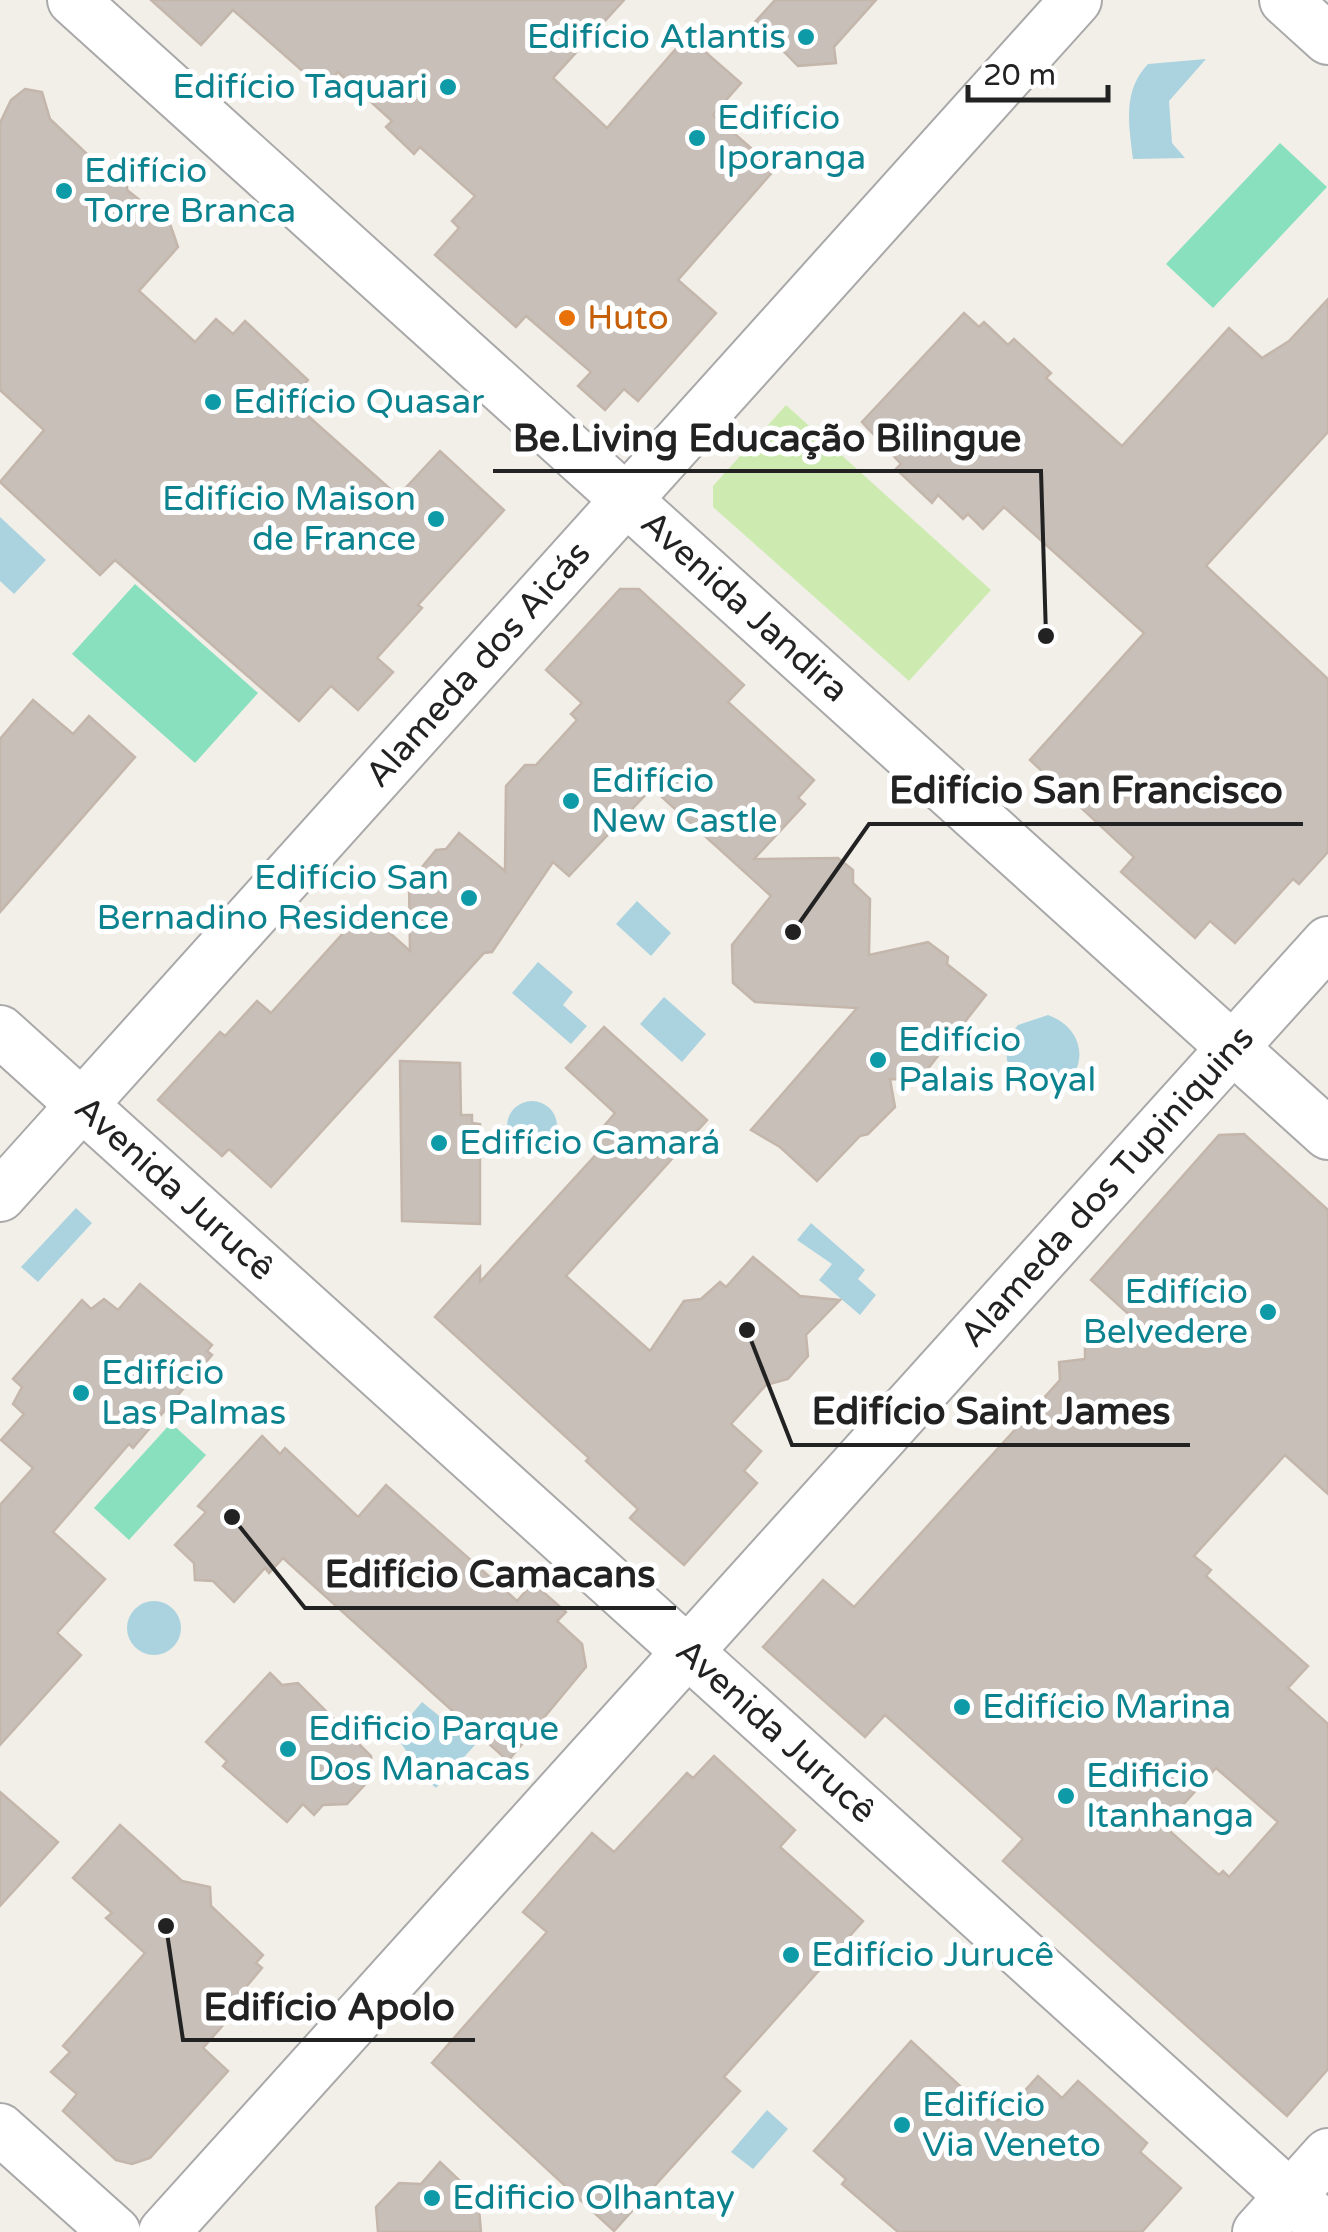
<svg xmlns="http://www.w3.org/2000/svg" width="1328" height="2232" font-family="'Varela Round',sans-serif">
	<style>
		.grass { fill: #cdebb0 }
		.pitch { fill: #88e0be }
		.water { fill: #aad3df }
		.building { fill: #c7bfb8; stroke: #c4b6ab; stroke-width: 2.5; fill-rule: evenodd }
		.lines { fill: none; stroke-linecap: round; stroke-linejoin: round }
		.minor-casing { stroke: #a9a9a9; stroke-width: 54 }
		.minor { stroke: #fff; stroke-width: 50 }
		.culture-dot { fill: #0f9aa8; stroke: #fff; stroke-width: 4 }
		.food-dot { fill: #e8710a; stroke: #fff; stroke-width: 4 }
		.labels { text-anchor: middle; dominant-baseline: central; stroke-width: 10; stroke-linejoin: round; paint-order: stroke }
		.culture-label { font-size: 35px; fill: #0d838f; stroke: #fff; text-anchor: start }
		.food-label { font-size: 35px; fill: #c56008; stroke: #fff; text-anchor: start }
		.street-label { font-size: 35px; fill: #222; stroke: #fff }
		.leader { fill: none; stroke: #222; stroke-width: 4 }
		.callout-dot { fill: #222; stroke: #fff; stroke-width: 4 }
		.callout-label { font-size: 38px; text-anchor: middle; font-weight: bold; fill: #222; stroke: #fff; stroke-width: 10; stroke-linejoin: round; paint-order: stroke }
	</style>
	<rect width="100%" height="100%" fill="#f2efe9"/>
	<path class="grass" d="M786,405L991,590L909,681L713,507V486Z"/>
	<g class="pitch">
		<path d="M1280,143L1327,187L1213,308L1166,264Z"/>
		<path d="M135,584L258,693L195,763L72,654Z"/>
		<path d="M171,1423L206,1455L129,1540L94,1508Z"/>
	</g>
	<g class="water">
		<path d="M1206,59L1169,101L1172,143L1185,158L1133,159C1129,125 1122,91 1148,64Z"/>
		<path d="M0,517L46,560L14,594L0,581Z"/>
		<path d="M637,901L671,933L651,956L616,924Z"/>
		<path d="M538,962L573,992L563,1005L587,1026L571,1044L512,993Z"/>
		<path d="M664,997L706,1034L682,1062L640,1024Z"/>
		<path d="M1048,1015C1082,1027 1091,1064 1062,1088L1042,1072L1014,1078C1003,1059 1004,1042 1018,1025Z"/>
		<circle cx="532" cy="1126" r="25"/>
		<path d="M76,1208L92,1223L38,1282L21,1267Z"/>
		<path d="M811,1223L865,1270L858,1279L876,1295L860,1315L819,1280L832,1264L797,1240Z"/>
		<circle cx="154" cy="1628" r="27"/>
		<path d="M422,1702L475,1745L436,1788L405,1759L407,1752L400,1742L407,1736L401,1727Z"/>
		<path d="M767,2110L788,2129L753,2169L731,2152Z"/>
	</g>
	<g class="building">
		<path d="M151,0H624L553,78L607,128L687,36L741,83L713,115L775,169L678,280L716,313L638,401L624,389L605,410L578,386L591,372L526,316L516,327L435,255L459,228L452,221L475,196L420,147L414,154L386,127L392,121L338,72L323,89L233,10L201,45Z"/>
		<path d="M775,0H876L834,47L836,63L798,66L755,22Z"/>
		<path d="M25,89L42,92L50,119L107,173L127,180V190L170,224L178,247L139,291L195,342L216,319L233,334L245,321L308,380L290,400L398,496L440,451L504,510L418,605L422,608L377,658L393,672L358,710L331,686L299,721L115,560L100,575L0,482L44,430L0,390V123L11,100Z"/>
		<path d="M1328,299V432L1206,566L1328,679V852L1299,884L1293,879L1235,943L1210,921L1195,938L1121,872L1134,857L1030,760L1144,633L1004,507L983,529L968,514L963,519L938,495L932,503L896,469L901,464L862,422L964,313L979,327L984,322L1008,345L1014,339L1051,373L1046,378L1122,446L1229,328L1262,358L1289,341Z"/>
		<path d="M620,589H639L744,685L728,702L814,780L798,798L805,804L754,859L838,858L853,870V883L870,899L869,955L928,942L948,957L947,964L986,995L919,1080L890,1079L895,1107L868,1134L860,1136L817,1181L780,1147L751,1130L857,1008L755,1002L733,983L732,945L771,896L652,788L569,876L553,862L492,952L484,953L271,1187L229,1149L222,1156L158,1100L220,1032L225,1036L257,1001L271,1013L364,910L410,951L409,883L436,850L446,849L459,833L505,871L506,786L525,765H536L577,720L571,714L582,703L546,670Z"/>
		<path d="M33,700L73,734L89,716L135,757L0,912V739Z"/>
		<path d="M604,1027L707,1120L566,1276L650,1351L684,1301L701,1299L720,1282L726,1287L753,1257L800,1296L840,1300L806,1335L808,1356L788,1379L766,1385L731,1424L761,1451L744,1471L757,1483L684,1565L630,1518L638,1509L586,1461L589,1458L435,1317L480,1267V1282L601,1149L592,1140L615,1113L566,1068Z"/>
		<path d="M400,1061L460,1063L461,1115H472V1123L480,1124V1224L402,1221Z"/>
		<path d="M1244,1134L1328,1210V1494L1285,1455L1194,1556L1211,1570L1206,1576L1308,1666L1288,1688L1328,1724V2069L1287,2116L1003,1861L1023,1839L885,1715L865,1737L763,1647L823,1580L854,1607L1060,1380L1059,1362L1085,1359V1343L1158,1341L1091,1280L1219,1135ZM1216,1768L1278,1822L1229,1877L1223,1871L1219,1875L1164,1826Z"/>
		<path d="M140,1284L212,1345L207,1351L212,1355L133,1448L129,1444L53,1532L105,1579L57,1633L81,1655L0,1745V1505L33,1468L1,1440L24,1414L13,1404L22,1387L13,1379L82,1300L91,1309L104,1299L118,1310Z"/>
		<path d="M262,1436L280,1454L285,1448L358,1517L386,1485L517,1601L533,1583L566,1612L557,1621L582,1644L586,1667L508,1761L283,1558L269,1573L265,1568L234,1602L213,1581L195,1580L194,1563L175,1545L206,1512L198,1506Z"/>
		<path d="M270,1673L282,1685L298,1683L371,1756L372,1777L347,1804L323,1805L314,1815L303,1804L287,1822L223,1766L227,1761L206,1742Z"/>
		<path d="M714,1756L795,1830L780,1847L863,1921L724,2077L740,2091L614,2231L432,2063L547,1932L523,1912L592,1833L614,1852L687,1773L693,1778Z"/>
		<path d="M0,1792L58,1842L0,1906Z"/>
		<path d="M120,1825L182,1881L210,1887L211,1906L263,1955L256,1963L262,1968L246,1987L252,1992L203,2048L228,2071L150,2158L132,2164L116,2160L63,2111L77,2094L51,2072L70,2052L63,2046L145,1953L106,1918L112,1913L73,1878Z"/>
		<path d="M911,2041L998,2121L1038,2076L1062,2098L1078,2081L1147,2143L1140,2152L1181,2188L1142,2232H898L842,2184L846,2179L814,2151Z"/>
		<path d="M440,2162L478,2198L481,2232H378L376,2207L399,2183L421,2184Z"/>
	</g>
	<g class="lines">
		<defs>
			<g id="minor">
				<path id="s1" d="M73,0L1328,1134"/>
				<path d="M1285,0L1328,39"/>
				<path id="s2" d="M0,1031L1328,2230"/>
				<path id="s3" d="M0,1196L1076,0"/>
				<path d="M0,2129L115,2232"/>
				<path id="s4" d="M164,2232L1328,942"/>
				<path d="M1258,2232L1328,2154"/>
			</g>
		</defs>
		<use href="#minor" class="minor-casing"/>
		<use href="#minor" class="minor"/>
	</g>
	<g class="culture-dot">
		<circle cx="806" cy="37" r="10"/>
		<circle cx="448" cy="87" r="10"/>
		<circle cx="697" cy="138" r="10"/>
		<circle cx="64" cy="191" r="10"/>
		<circle cx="213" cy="402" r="10"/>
		<circle cx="436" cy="519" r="10"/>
		<circle cx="571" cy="801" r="10"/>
		<circle cx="469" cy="898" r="10"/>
		<circle cx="878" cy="1060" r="10"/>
		<circle cx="439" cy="1143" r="10"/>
		<circle cx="1268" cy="1312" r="10"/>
		<circle cx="81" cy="1393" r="10"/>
		<circle cx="962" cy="1707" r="10"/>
		<circle cx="288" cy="1749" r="10"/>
		<circle cx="1066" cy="1796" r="10"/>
		<circle cx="791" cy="1955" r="10"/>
		<circle cx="902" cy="2125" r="10"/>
		<circle cx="432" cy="2198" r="10"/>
	</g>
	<circle class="food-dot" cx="567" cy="318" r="10"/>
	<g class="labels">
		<g class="culture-label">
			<text x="786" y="37" text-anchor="end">Edifício Atlantis</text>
			<text x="428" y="87" text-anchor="end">Edifício Taquari</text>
			<text x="717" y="118">Edifício<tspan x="717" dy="40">Iporanga</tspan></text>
			<text x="84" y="171">Edifício<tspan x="84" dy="40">Torre Branca</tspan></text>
			<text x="233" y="402">Edifício Quasar</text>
			<text x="416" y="499" text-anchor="end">Edifício Maison<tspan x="416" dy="40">de France</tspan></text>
			<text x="591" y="781">Edifício<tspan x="591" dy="40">New Castle</tspan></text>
			<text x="449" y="878" text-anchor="end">Edifício San<tspan x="449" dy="40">Bernadino Residence</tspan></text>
			<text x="898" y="1040">Edifício<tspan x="898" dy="40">Palais Royal</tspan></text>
			<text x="459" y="1143">Edifício Camará</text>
			<text x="1248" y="1292" text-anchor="end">Edifício<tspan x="1248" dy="40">Belvedere</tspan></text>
			<text x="101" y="1373">Edifício<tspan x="101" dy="40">Las Palmas</tspan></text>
			<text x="982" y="1707">Edifício Marina</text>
			<text x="308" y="1729">Edificio Parque<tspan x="308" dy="40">Dos Manacas</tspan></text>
			<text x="1086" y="1776">Edificio<tspan x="1086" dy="40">Itanhanga</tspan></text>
			<text x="811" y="1955">Edifício Jurucê</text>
			<text x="922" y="2105">Edifício<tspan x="922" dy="40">Via Veneto</tspan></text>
			<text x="452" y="2198">Edificio Olhantay</text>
		</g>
		<g class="food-label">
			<text x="587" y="318">Huto</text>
		</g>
		<g class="street-label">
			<text stroke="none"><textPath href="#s1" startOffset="905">Avenida Jandira</textPath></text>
			<text stroke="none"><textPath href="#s3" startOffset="715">Alameda dos Aicás</textPath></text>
			<text stroke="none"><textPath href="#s4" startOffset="1408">Alameda dos Tupiniquins</textPath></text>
			<text stroke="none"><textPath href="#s2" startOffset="235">Avenida Jurucê</textPath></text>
			<text stroke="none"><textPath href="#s2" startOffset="1045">Avenida Jurucê</textPath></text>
		</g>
	</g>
	<path class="leader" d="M1046 636L1041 471H493M793 932L869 824H1303M747 1330L792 1445H1190M232 1517L305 1608H676M166 1926L183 2040H475"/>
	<g class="callout-dot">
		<circle cx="1046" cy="636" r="10"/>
		<circle cx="793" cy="932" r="10"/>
		<circle cx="747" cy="1330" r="10"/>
		<circle cx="232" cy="1517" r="10"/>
		<circle cx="166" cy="1926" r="10"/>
	</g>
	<g class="callout-label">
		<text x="767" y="451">Be.Living Educação Bilingue</text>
		<text x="1086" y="803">Edifício San Francisco</text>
		<text x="991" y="1424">Edifício Saint James</text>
		<text x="490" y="1587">Edifício Camacans</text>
		<text x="329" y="2020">Edifício Apolo</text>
	</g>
	<path d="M968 85v15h140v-15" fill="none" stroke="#222222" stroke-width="5"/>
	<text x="983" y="85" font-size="30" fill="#222222" stroke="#ffffff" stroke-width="8" paint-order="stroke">20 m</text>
</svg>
